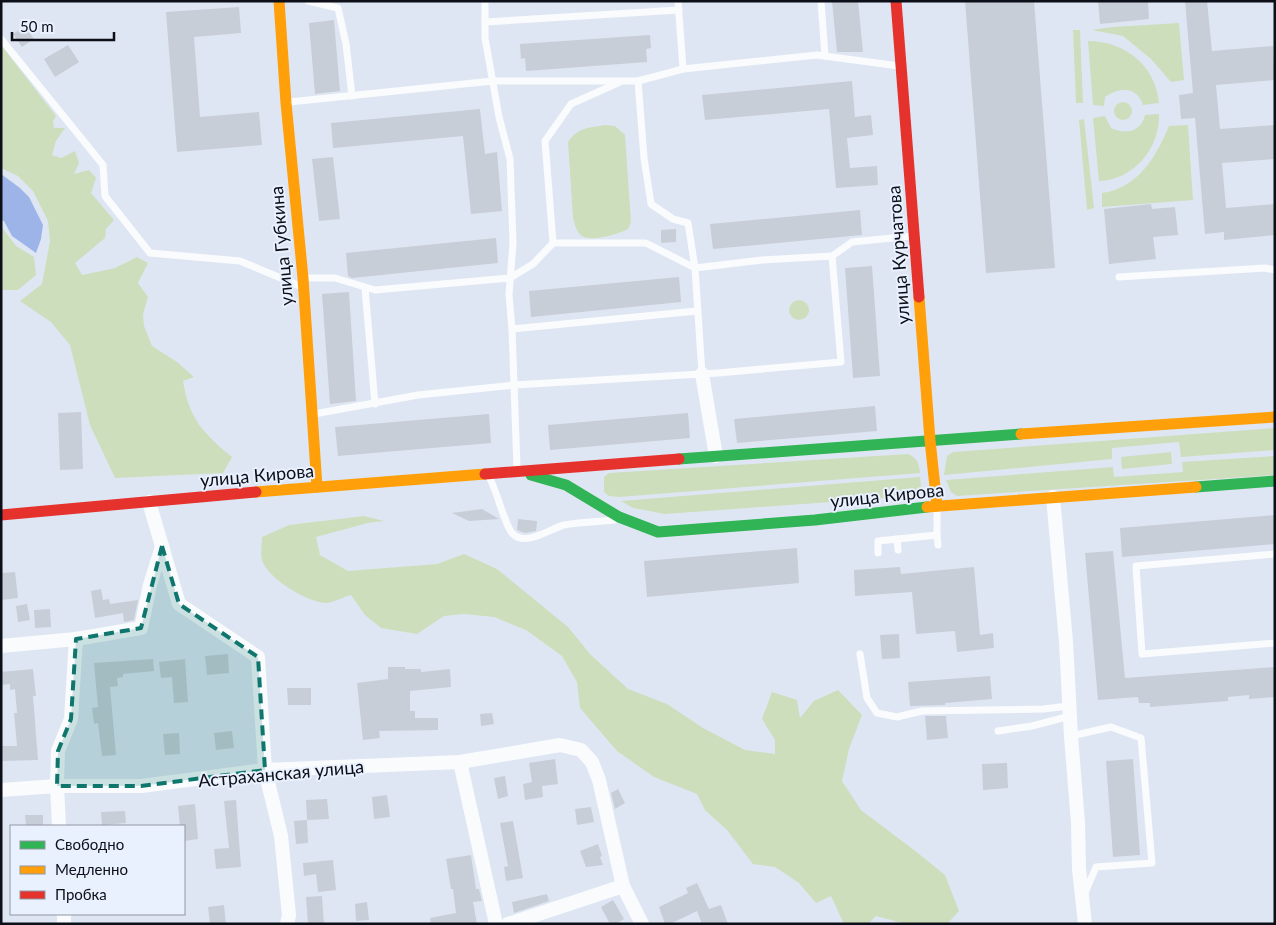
<svg xmlns="http://www.w3.org/2000/svg" width="1276" height="925" font-family="Lato,sans-serif">
	<style>
		.green { fill: #cddebc }
		.water { fill: #9db4e8 }
		.building { fill: #c8ced8 }
		.lines { fill: none; stroke-linecap: round; stroke-linejoin: round }
		.lane { stroke: #fafbfd; stroke-width: 7 }
		.street { stroke: #fafbfd; stroke-width: 14 }
		.fast { stroke: #30b455; stroke-width: 11 }
		.slow { stroke: #ff9f0a; stroke-width: 11 }
		.jam { stroke: #e5322d; stroke-width: 11 }
		.marked { fill: #0f766e; fill-opacity: 0.2; stroke: #0f766e; stroke-width: 4; stroke-dasharray: 10 6; stroke-linejoin: round }
		.labels { text-anchor: middle; dominant-baseline: central; stroke-width: 4; stroke-linejoin: round; paint-order: stroke }
		.street-label { font-size: 18px; fill: #0c0f17; stroke: #e9f0fe }
	</style>
	<rect width="100%" height="100%" fill="#dfe6f3"/>
	<g class="green">
		<path d="M1179,23L1184,80L1171,82L1151,59L1123,36L1092,30L1112,27Z"/>
		<path d="M1080,30L1083,103H1076L1073,30Z"/>
		<path d="M1088,41C1125,41 1156,66 1159,103L1143,105C1137,86 1119,87 1105,97L1104,106L1093,105Z"/>
		<path d="M1,45L56,116L53,121L54,128H65L56,141L52,155L61,158L75,151L79,163L74,174L89,170L96,178L91,193L114,220L106,229L105,238L75,263L82,275L115,268L137,257L148,263L138,283L148,297L143,314L144,326L152,346L177,362L194,377L183,381C189,419 204,434 232,457L223,473L115,478L90,425L70,345L51,322L20,301L42,284L50,241L48,221L33,191L18,176L1,168Z"/>
		<circle cx="1123" cy="111" r="9"/>
		<path d="M1159,114C1160,148 1134,180 1099,181L1093,118L1105,116L1111,128C1126,135 1141,132 1145,115Z"/>
		<path d="M1084,119L1094,208L1087,210L1079,120Z"/>
		<path d="M605,125L615,126L625,135L631,222L628,229C619,234 592,242 582,236C576,232 575,224 573,218L568,142C579,127 588,128 605,125Z"/>
		<path d="M1188,125L1193,200L1102,207V193C1138,188 1156,157 1169,126Z"/>
		<path d="M1,226L16,246L34,257L36,275L18,290H1Z"/>
		<circle cx="799" cy="310" r="10"/>
		<path d="M1275,428V450L1181,457L1179,442L1112,448V459L944,475L947,456L953,452Z"/>
		<path d="M1171,452L1172,464L1122,469L1121,457Z"/>
		<path d="M908,454C917,458 919,463 920,473L619,497L609,496L604,492V477L609,473Z"/>
		<path d="M1275,456V475L957,496L951,492L946,480L1113,467L1114,477L1183,472L1182,462Z"/>
		<path d="M920,477C921,486 923,491 914,496L665,514L633,508L621,501Z"/>
		<path d="M364,516L384,521L368,523L316,537L320,555L348,571L437,564L464,554L497,569L568,627L590,654L628,689L667,704L703,728L745,750L775,754V740L762,719L772,692L797,700L800,718L814,701L838,690L862,715L849,749L842,781L861,810L914,850L945,875L959,911L947,924H906L876,916L868,924H844L831,896L816,903L799,883L775,867L753,864L727,830L705,810L697,794L654,777L617,751L580,708L577,682L562,656L526,630L494,617L464,614L444,616L417,634L381,628L365,615L351,595C343,597 333,603 325,603C307,602 267,578 262,560C260,554 262,544 262,537L289,525Z"/>
	</g>
	<path class="water" d="M1,174L20,188L29,197L43,225L41,239L36,253L12,236L4,221L1,220Z"/>
	<g class="building">
		<path d="M832,1H858L863,52H837Z"/>
		<path d="M965,1H1034L1055,268L986,273Z"/>
		<path d="M1098,1H1148L1149,19L1100,24Z"/>
		<path d="M1185,1H1207L1212,51L1273,46L1275,80L1216,85L1220,129L1275,125V159L1222,163L1226,208L1275,204V235L1224,240V232L1205,234L1195,118L1181,119L1179,95L1193,93Z"/>
		<path d="M239,7L241,33L194,37L200,117L259,112L262,145L177,152L166,12Z"/>
		<path d="M334,20L340,91L315,94L309,23Z"/>
		<path d="M25,26L34,39L22,47L13,34Z"/>
		<path d="M650,35L651,48L646,49L647,62L526,71L525,58L521,59L520,44Z"/>
		<path d="M68,45L79,62L55,77L44,59Z"/>
		<path d="M852,81L855,117L871,115L873,135L847,138L850,168L877,166L878,185L836,188L829,109L705,120L702,95Z"/>
		<path d="M480,109L485,154L497,152L502,211L471,214L463,136L333,148L331,123Z"/>
		<path d="M333,157L340,219L319,221L312,159Z"/>
		<path d="M1151,204L1152,209L1175,207L1178,235L1153,237L1156,259L1109,264L1104,209Z"/>
		<path d="M860,210L862,235L713,249L710,224Z"/>
		<path d="M676,229V242L661,243V230Z"/>
		<path d="M496,238L498,263L352,278L348,276L346,253Z"/>
		<path d="M872,266L880,376L853,378L845,268Z"/>
		<path d="M679,277L681,302L531,317L529,291Z"/>
		<path d="M349,292L356,401L330,404L322,294Z"/>
		<path d="M875,406L877,431L737,443L734,419Z"/>
		<path d="M81,412L83,469L60,470L58,413Z"/>
		<path d="M688,413L690,438L550,450L548,425Z"/>
		<path d="M489,414L491,443L338,456L335,427Z"/>
		<path d="M482,509L499,519L469,521L452,513Z"/>
		<path d="M1275,515V544L1122,557L1120,528Z"/>
		<path d="M518,519L537,521L536,531L525,533L517,530Z"/>
		<path d="M797,548L799,583L647,597L644,561Z"/>
		<path d="M1113,551L1125,678L1275,667V697L1249,699V695L1228,697V701L1150,707V703H1139L1138,697L1098,700L1085,553Z"/>
		<path d="M900,567L901,574L974,567L980,635L993,633L994,648L957,652L955,631L916,634L912,592L855,596L854,570Z"/>
		<path d="M15,572L18,598L1,600V573Z"/>
		<path d="M101,589L103,600L109,599L110,604L138,600L134,620L124,622L123,613L95,618L91,591Z"/>
		<path d="M27,604L30,620L18,622L16,606Z"/>
		<path d="M50,609L51,627L35,628L34,610Z"/>
		<path d="M899,634L900,658L882,659L880,635Z"/>
		<path d="M228,654L229,673L207,675L205,656Z"/>
		<path d="M153,659L154,671L123,674V677L117,678L118,686L110,687L116,755L102,756L98,723L94,724L92,708L98,707L94,663Z"/>
		<path d="M185,659L188,702L174,703L172,677L161,678L159,662Z"/>
		<path d="M388,667H405V669H421V672L450,669L451,687L410,691V711H415V718H438V730L379,731L380,738L363,740L357,683L388,679Z"/>
		<path d="M33,669L36,696H33L38,760L2,761V746H17L14,713H17L15,689L10,690V684L1,685V672Z"/>
		<path d="M990,676L992,699L945,703V705L910,706L908,682Z"/>
		<path d="M287,688H311V705H288Z"/>
		<path d="M492,713L494,724L481,726L480,714Z"/>
		<path d="M925,716H946L948,738L927,740Z"/>
		<path d="M232,731L234,748L216,750L214,733Z"/>
		<path d="M179,733L180,754L165,755L163,734Z"/>
		<path d="M555,759L558,784L542,786L543,797L525,800L523,784L532,782L529,763Z"/>
		<path d="M1133,759L1140,855L1113,857L1106,761Z"/>
		<path d="M1007,763L1008,788L983,790L982,764Z"/>
		<path d="M505,776L508,796L498,799L494,778Z"/>
		<path d="M618,789L625,803L615,809L611,793Z"/>
		<path d="M387,795L390,817L374,819L372,797Z"/>
		<path d="M327,799L329,819L307,820L306,800Z"/>
		<path d="M236,800L241,867L216,869L214,849L229,848L224,801Z"/>
		<path d="M195,804L198,839L184,841V826H180L178,806Z"/>
		<path d="M591,807L594,822L577,825L575,809Z"/>
		<path d="M125,811L126,823L102,825L101,812Z"/>
		<path d="M25,815H43V826H26Z"/>
		<path d="M307,820L308,843L296,844L294,821Z"/>
		<path d="M513,821L523,878L506,881L504,867L508,866L500,823Z"/>
		<path d="M598,844L602,856L600,857L603,865L586,867L580,851Z"/>
		<path d="M471,855L476,889H479L482,901L473,902L477,924H431L430,918L456,913L453,889H451L446,859Z"/>
		<path d="M333,860L336,890L318,892L316,874L304,876L303,863Z"/>
		<path d="M697,883L709,909L721,905L728,924H702L697,911L670,924H665L659,907L688,893L686,888Z"/>
		<path d="M547,894L549,901L514,913L512,902Z"/>
		<path d="M322,896L324,924H308L306,897Z"/>
		<path d="M613,900L624,919L616,924H610L601,907Z"/>
		<path d="M367,902L369,920L356,921L355,904Z"/>
		<path d="M224,905L226,924H210L208,907Z"/>
	</g>
	<g class="lines">
		<g class="lane">
			<path d="M308,1L338,8L346,44L352,96"/>
			<path d="M485,1V38L499,117L510,159L513,243L509,295L512,329L517,468"/>
			<path d="M678,1L683,69"/>
			<path d="M821,1L825,56"/>
			<path d="M485,22L679,10"/>
			<path d="M1,39L103,165L105,196L150,253L240,261L300,286"/>
			<path d="M638,81L644,158L651,204L673,219L688,223L695,268L762,260L832,256"/>
			<path d="M620,82L571,104L545,141L553,243H646L695,268L702,374"/>
			<path d="M289,102L493,81H638L683,69L817,55L899,66"/>
			<path d="M1119,277L1265,268L1275,270"/>
			<path d="M304,278H335L375,290L510,278L533,264L553,243"/>
			<path d="M365,288L375,404"/>
			<path d="M512,329L697,311"/>
			<path d="M314,414L418,395L514,385L718,373L841,362L832,256L852,242L912,236"/>
			<path d="M489,477C497,490 505,527 513,534C526,547 551,528 564,525C580,522 597,522 614,520"/>
			<path d="M937,535L938,545"/>
			<path d="M897,539L898,550"/>
			<path d="M878,553V541L937,535V507"/>
			<path d="M1275,554L1136,566L1142,654L1275,643"/>
			<path d="M860,654L867,698L877,713L897,717L922,711L1043,709L1069,706"/>
			<path d="M998,731L1032,726L1070,716"/>
			<path d="M1071,736L1111,727L1141,738L1152,863L1096,867L1085,893"/>
		</g>
		<g class="street">
			<path d="M702,374L716,456"/>
			<path d="M1053,497L1066,642L1071,736L1078,823L1079,869L1085,924"/>
			<path d="M149,502L179,604L258,657L265,770L281,836L289,915L287,924"/>
			<path d="M1,646L76,639"/>
			<path d="M460,762L496,924"/>
			<path d="M1,790L57,786H141L265,770L460,762L560,745L581,750L592,762L599,780L623,886L642,924"/>
			<path d="M59,826L57,786L58,751L71,719L76,639L141,628L150,585L162,546"/>
			<path d="M64,914V924"/>
			<path d="M508,924L623,886"/>
		</g>
		<g class="fast">
			<path d="M679,459L1021,434"/>
			<path d="M531,475L566,485L619,517L658,532L815,520L927,507"/>
			<path d="M1196,487L1275,481"/>
		</g>
		<g class="slow">
			<path d="M279,1L286,103L303,278L317,487"/>
			<path d="M919,297L930,440L937,506"/>
			<path d="M1021,434L1275,417"/>
			<path d="M256,492L485,474"/>
			<path d="M927,507L1196,487"/>
		</g>
		<g class="jam">
			<path d="M896,1L919,297"/>
			<path d="M485,474L679,459"/>
			<path d="M1,515L256,492"/>
		</g>
	</g>
	<path class="marked" d="M162,546L179,604L258,657L265,770L141,786H57L58,751L71,719L76,639L141,628Z"/>
	<g class="labels">
		<g class="street-label">
			<text transform="translate(281 246) rotate(-95)">улица Губкина</text>
			<text transform="translate(898 255) rotate(-94)">улица Курчатова</text>
			<text transform="translate(257 475) rotate(-5)">улица Кирова</text>
			<text transform="translate(887 495) rotate(-6)">улица Кирова</text>
			<text transform="translate(281 773) rotate(-5)">Астраханская улица</text>
		</g>
	</g>
	<rect width="1276" height="925" fill="none" stroke="#0c0f17" stroke-width="5"/>
	<rect x="10" y="825" width="175" height="90" fill="#e9f0fe" stroke="#9196a2"/>
	<rect x="20" y="841" width="25" height="8" fill="#30b455" stroke="#9196a2"/>
	<text x="55" y="850" font-size="15" fill="#0c0f17">Свободно</text>
	<rect x="20" y="866" width="25" height="8" fill="#ff9f0a" stroke="#9196a2"/>
	<text x="55" y="875" font-size="15" fill="#0c0f17">Медленно</text>
	<rect x="20" y="891" width="25" height="8" fill="#e5322d" stroke="#9196a2"/>
	<text x="55" y="900" font-size="15" fill="#0c0f17">Пробка</text>
	<path d="M12 32v8h102v-8" fill="none" stroke="#0c0f17" stroke-width="2.5"/>
	<text x="20" y="32" font-size="15" fill="#0c0f17" stroke="#e9f0fe" stroke-width="4" paint-order="stroke">50 m</text>
</svg>
